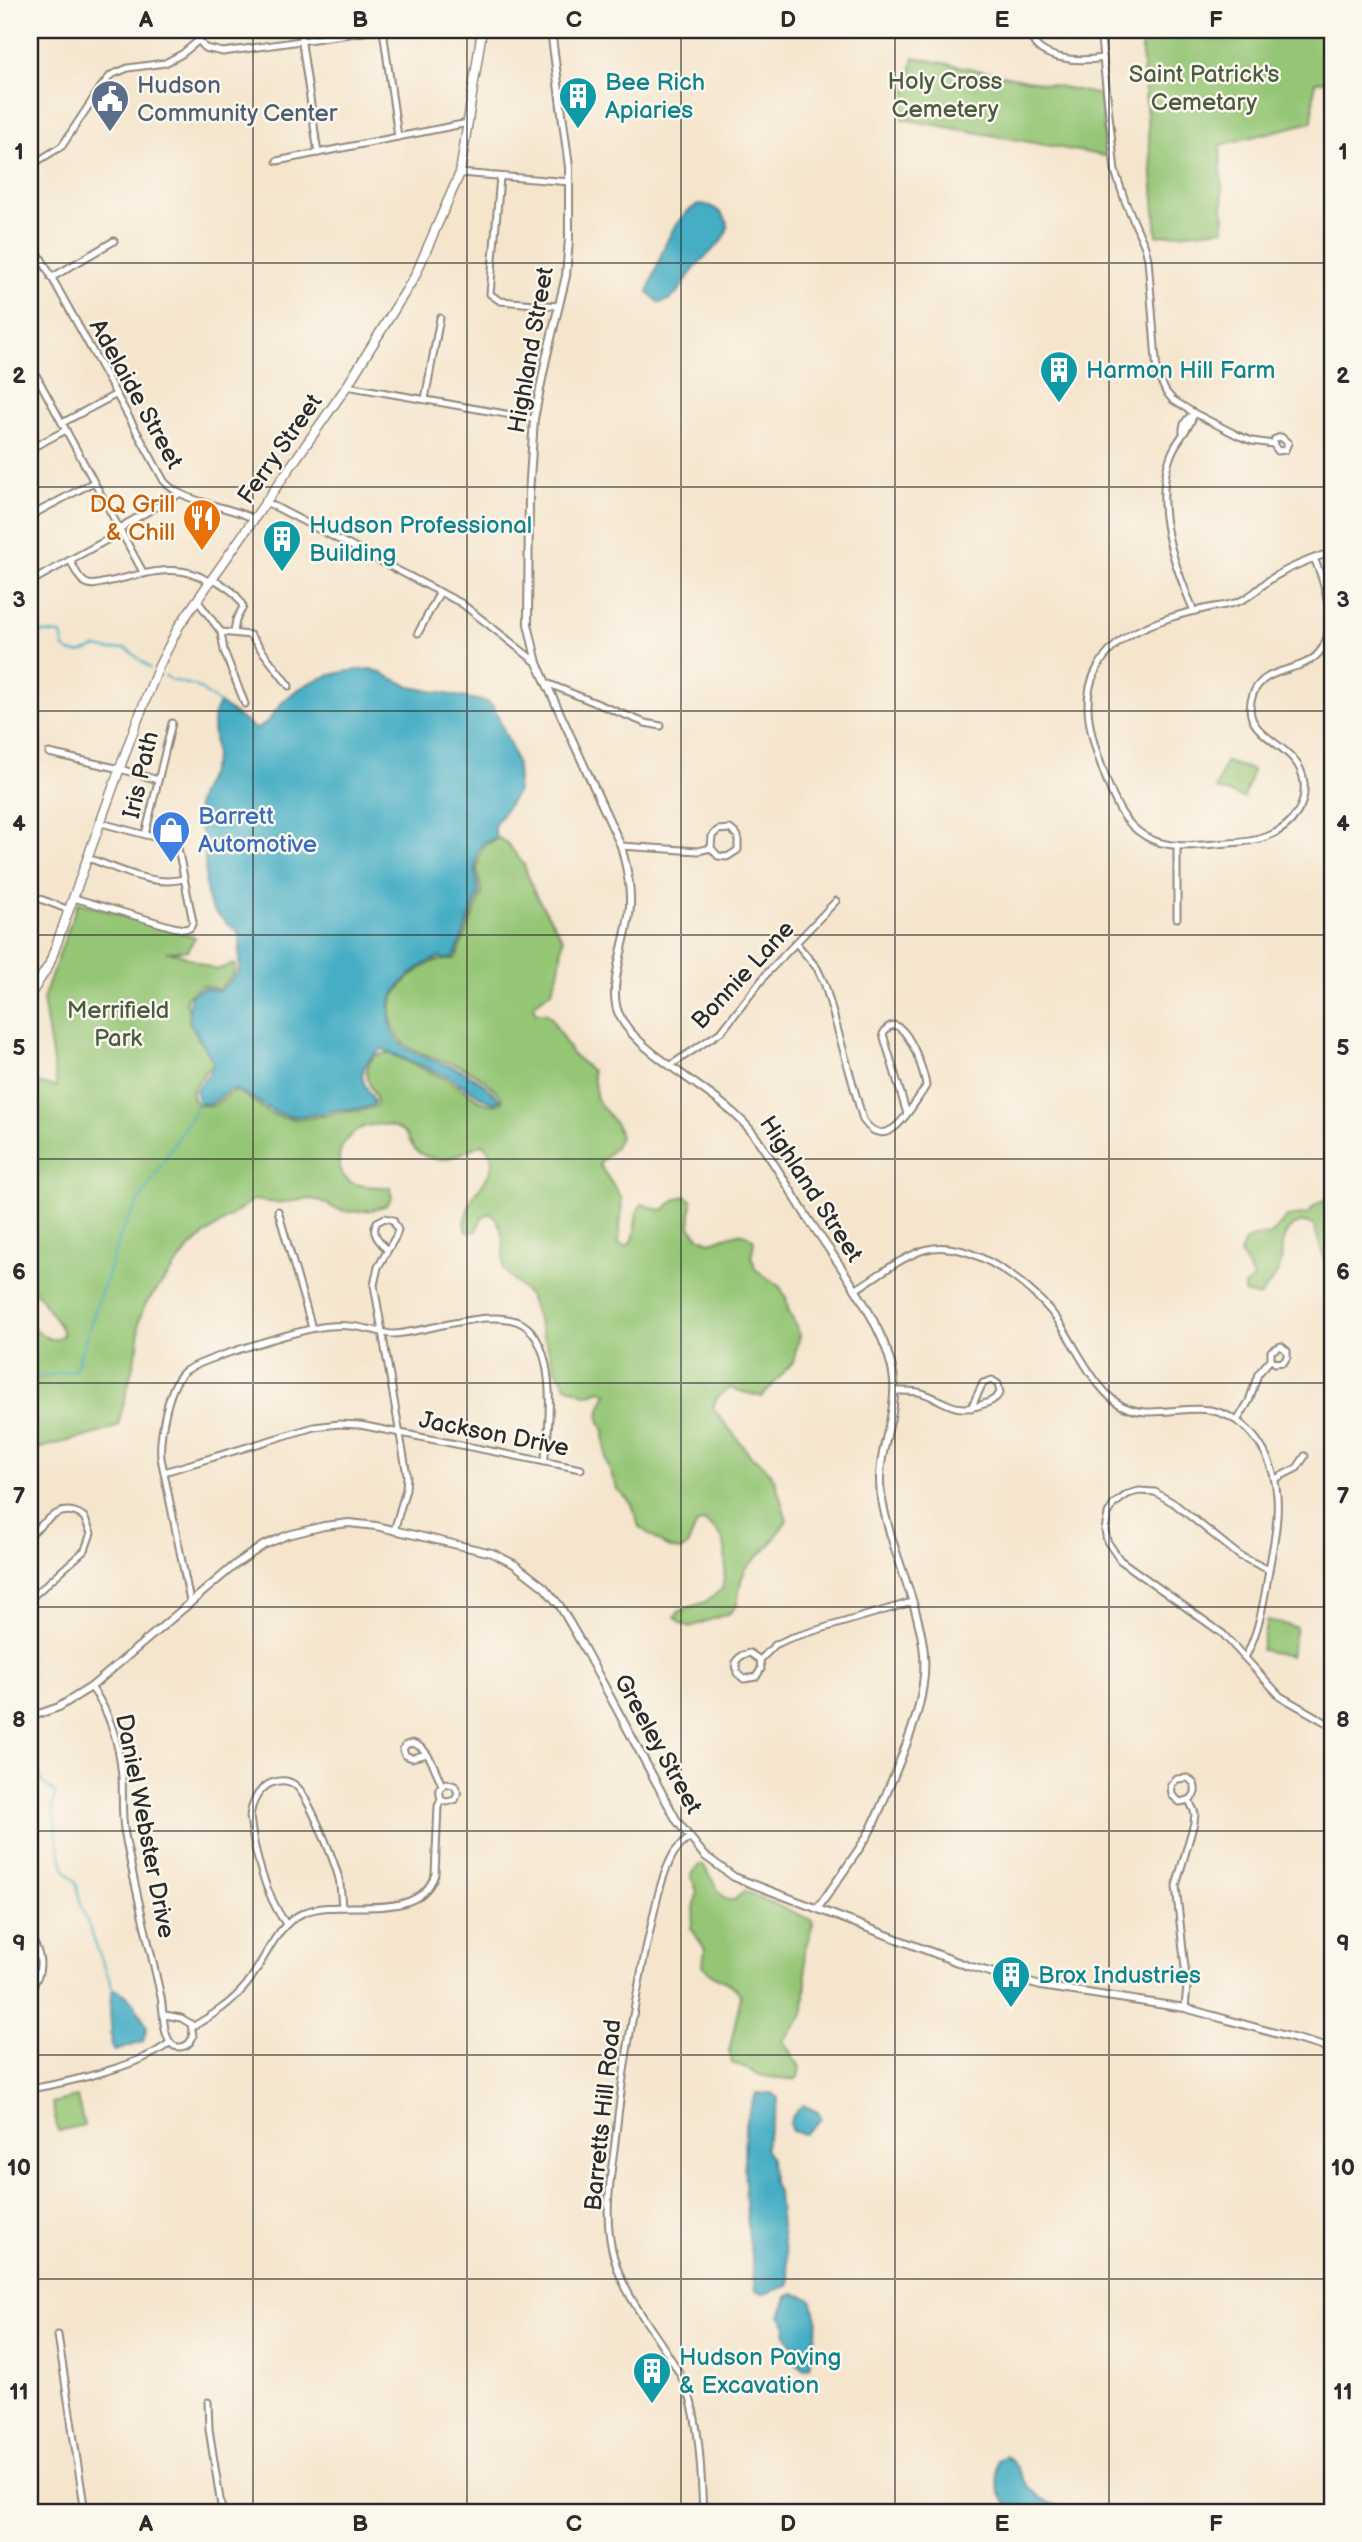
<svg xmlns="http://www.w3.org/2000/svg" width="1362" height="2542" font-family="'Balsamiq Sans',sans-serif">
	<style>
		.green { fill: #95c676; stroke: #607850; stroke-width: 2 }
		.water { fill: #44adc4; stroke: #386c78; stroke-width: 2 }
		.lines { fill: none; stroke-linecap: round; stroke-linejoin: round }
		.stream { stroke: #44adc4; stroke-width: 2 }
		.minor-casing { stroke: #90887c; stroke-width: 9 }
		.tertiary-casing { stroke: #90887c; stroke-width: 10 }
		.primary-casing { stroke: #90887c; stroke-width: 11 }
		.minor { stroke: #fff; stroke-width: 5 }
		.tertiary { stroke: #fff; stroke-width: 6 }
		.primary { stroke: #fff; stroke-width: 8 }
		.grid { fill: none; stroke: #2b2b2b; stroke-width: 2; stroke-opacity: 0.55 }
		.labels { text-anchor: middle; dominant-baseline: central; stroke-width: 5; stroke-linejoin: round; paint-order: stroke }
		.park-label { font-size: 24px; fill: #4b5a42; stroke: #fbf7ec }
		.culture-label { font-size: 24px; fill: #0d838f; stroke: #fbf7ec; text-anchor: start }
		.service-label { font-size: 24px; fill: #4e5e75; stroke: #fbf7ec; text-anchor: start }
		.street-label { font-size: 24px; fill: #2b2b2b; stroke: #fbf7ec }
		.food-label { font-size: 24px; fill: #c56008; stroke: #fbf7ec; text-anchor: end }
		.shop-label { font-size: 24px; fill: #366cbe; stroke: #fbf7ec; text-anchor: start }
		.neatline { fill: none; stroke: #2b2b2b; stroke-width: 2.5 }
		.grid-label { font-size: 23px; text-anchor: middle; font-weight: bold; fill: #2b2b2b }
	</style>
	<rect width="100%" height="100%" fill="#fbf7ec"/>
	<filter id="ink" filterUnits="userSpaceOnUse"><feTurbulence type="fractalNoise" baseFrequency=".0143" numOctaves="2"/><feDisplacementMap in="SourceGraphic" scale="14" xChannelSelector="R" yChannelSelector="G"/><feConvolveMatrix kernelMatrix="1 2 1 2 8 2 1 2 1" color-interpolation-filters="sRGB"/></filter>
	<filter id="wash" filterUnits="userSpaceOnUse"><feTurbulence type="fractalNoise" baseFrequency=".00686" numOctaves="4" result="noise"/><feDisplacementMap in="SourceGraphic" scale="28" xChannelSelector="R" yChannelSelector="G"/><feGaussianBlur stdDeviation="1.57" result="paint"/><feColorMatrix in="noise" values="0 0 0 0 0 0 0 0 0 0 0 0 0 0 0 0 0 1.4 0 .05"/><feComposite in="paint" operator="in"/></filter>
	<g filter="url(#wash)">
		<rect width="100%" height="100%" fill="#f5e5cd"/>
		<g class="green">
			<path d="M1140,30H1332V80L1315,82L1312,122L1220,145L1224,229L1157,236Z"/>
			<path d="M914,57L1101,95L1106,156L902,119Z"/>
			<path d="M1225,762L1253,770L1244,798L1216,789Z"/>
			<path d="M499,838L507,843L524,865L534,892L563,939L559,970L552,991L533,1005L536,1013H545L550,1016L572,1054L592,1071L597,1100L617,1126L620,1137L615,1147L599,1164L622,1199L619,1244L627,1246C641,1237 630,1217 642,1204C677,1218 659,1202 685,1196L692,1201L690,1227L699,1237L710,1242C727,1238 740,1226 754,1240L752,1254L755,1269L780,1287L786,1297L788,1309L800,1335L793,1362L762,1397L729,1388L716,1399L713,1408L751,1456L764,1465L775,1481L787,1520L770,1545L746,1568L741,1580L737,1605L730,1613L690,1627L680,1623L675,1616L681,1610L705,1602L722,1589C725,1574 730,1544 718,1532C714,1528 708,1525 704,1521L697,1524L687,1546L681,1551L667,1547L639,1527L632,1504L617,1489L606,1460L604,1431L599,1419L600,1409L607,1393L601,1390L587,1395L566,1386L563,1381L555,1368L529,1296L504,1270C502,1251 508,1227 490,1213L482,1218L476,1231L469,1233L465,1229C465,1219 468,1206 473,1197C484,1179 506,1163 482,1144C468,1149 451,1161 437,1159C426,1157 416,1154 411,1143C410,1142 407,1135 406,1134C393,1122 369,1122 356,1131C348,1137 342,1143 340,1152C333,1188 365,1187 390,1187L392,1197L387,1205L372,1210L349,1212L333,1208L322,1201L310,1199L277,1203L253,1200L203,1236L188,1250L145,1305L139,1321L138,1346L118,1426C89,1439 59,1441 30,1451V1326C43,1332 47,1346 63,1335L61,1328L30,1283V1082L57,1087L43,999L78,902L195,937L188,950L166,952L177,953L216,970L234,964L236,971L219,989L202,985L187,996L186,1002L198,1039L215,1058V1068L207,1070L191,1091L193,1099L198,1105L213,1106L233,1091C247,1094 258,1106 270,1113C294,1125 321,1115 346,1112C358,1110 365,1112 377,1105C377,1088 359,1080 370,1062C375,1054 381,1053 390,1054L448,1080L484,1103L495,1105L502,1102V1098C492,1085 479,1075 464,1068C433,1054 391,1055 391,1011C391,990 417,968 436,961C443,959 446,962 456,958L482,893L477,871L480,854L485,845Z"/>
			<path d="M1332,1196V1265L1329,1266C1320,1255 1320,1239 1313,1225C1300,1219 1287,1226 1283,1241C1280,1248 1283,1256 1281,1263C1277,1276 1268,1287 1259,1297L1244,1293V1286L1254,1279L1240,1254L1245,1241L1259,1235L1270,1236L1287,1217L1308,1214L1314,1206Z"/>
			<path d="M1267,1620L1296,1627L1290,1656L1261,1650Z"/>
			<path d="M699,1865H703C713,1877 715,1891 728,1900H734L744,1891L812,1920L813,1924L804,1952L806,1981L804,2010L801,2018L783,2041L800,2067L798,2077L795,2080L763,2076L732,2063L729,2052L741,1996C733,1979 712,1981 703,1965L705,1949L691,1928L697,1892L691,1876Z"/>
			<path d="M77,2097L84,2125L58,2131L52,2103Z"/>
		</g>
		<g class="water">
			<path d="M700,204C716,205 735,219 724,237C718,247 705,256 697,265C684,279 680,300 659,303L648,292C659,263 669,217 700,204Z"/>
			<path d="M372,669L411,687L487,702L493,706L512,749L517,766L518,782L516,794L494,826L496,838L483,843L477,854L475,872L479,893L455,955L446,960L440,957C420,964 405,977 394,994C388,1003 389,1011 390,1021C393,1058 440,1058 466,1073C480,1080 490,1089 500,1100L495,1103L486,1100L449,1077L382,1049C371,1055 358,1069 364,1083C367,1091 373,1095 374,1104C364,1110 357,1108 347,1109C323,1111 299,1122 275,1112C259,1105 248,1091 231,1089L211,1104L199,1103L195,1091L210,1072L213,1061L189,1021L190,996L203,988L220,991L239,972L240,934C232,926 218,917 212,908C202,893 207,861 204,844C202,833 196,818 197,807C198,788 214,774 215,756C216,739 208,719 219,703L256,729C271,724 274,709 286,699C309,678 342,670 372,669Z"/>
			<path d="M113,1989C131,1993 139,2011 147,2027L143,2042L115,2051L111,2047C114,2027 106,2009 113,1989Z"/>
			<path d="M773,2093L778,2098V2103L764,2149L771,2159L772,2182L778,2193L781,2227L790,2280L788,2286L764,2294L755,2291C749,2236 742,2185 745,2130C745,2118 752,2105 756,2094Z"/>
			<path d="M803,2105L818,2112L821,2119L805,2134L792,2131C785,2121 796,2112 803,2105Z"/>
			<path d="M793,2293L811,2299L818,2322L810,2367L804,2369L795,2361L794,2347L785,2335L786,2325L780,2316L787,2297Z"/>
			<path d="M1005,2456C1015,2461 1017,2469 1023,2478C1033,2495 1046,2504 1065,2507L1069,2512H1015C999,2498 994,2480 998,2460Z"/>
		</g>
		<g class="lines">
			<g class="stream">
				<path d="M30,625L36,632L61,634L64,648L70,652L81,653L97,647L110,650L126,648L150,668"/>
				<path d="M165,676L172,680L196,686L219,703"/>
				<path d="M30,1379L75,1370L123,1228L199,1103"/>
				<path d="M30,1753V1755"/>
				<path d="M30,1770L38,1771L43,1783L55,1793L53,1807L58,1844L65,1870L76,1882L81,1906L113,1989"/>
			</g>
		</g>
	</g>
	<g filter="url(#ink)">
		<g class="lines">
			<defs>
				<g id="minor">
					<path d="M191,30L205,48L223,52L378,30"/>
					<path d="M300,30L318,153"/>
					<path d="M383,30L398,137"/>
					<path d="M1030,30C1032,61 1080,62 1103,58"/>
					<path d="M1100,30L1115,171L1125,201L1145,247L1148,259L1157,373L1166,392L1173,400L1194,413L1239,436L1252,441L1273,444L1278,451L1285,450L1288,443L1281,437L1275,439L1273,444"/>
					<path d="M277,161L468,123"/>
					<path d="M30,166L62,146L101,87L111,75L128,68L165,63L182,54L198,41"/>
					<path d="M460,173L570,182"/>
					<path d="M500,177L490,294L500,301L558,306"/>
					<path d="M30,238L164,481C182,503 227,505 254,519"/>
					<path d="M51,278L114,241"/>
					<path d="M30,364L144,574"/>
					<path d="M347,386L534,419"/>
					<path d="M425,399L440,318"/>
					<path d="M1194,413C1191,428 1177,439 1171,455C1152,505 1174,565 1194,611"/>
					<path d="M62,423L115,395"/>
					<path d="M1183,432C1182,423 1188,418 1194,413"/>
					<path d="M30,449L66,430"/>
					<path d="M266,502L461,603L536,662"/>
					<path d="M30,516L94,482"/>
					<path d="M1314,558C1327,587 1344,646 1305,663C1286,672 1262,671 1253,694C1236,740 1300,740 1304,783C1305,794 1303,804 1297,813C1282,837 1254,842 1228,843C1201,845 1169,851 1145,836C1122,822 1114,800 1105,776C1088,729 1073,683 1116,645C1135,627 1178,614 1204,609C1215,606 1229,606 1240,601C1253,596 1262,584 1274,577C1292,566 1313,558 1332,552"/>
					<path d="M70,560C74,567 78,579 86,583C92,587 100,583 107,582C140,575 180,560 209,582"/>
					<path d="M212,578C225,586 237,592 243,607L236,620L234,632"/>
					<path d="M30,582L114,536L126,524L179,494"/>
					<path d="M197,600L221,632L224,651L245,704"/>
					<path d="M221,632L250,635L289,686"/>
					<path d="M418,633L440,592"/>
					<path d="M549,684L645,723L661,726"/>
					<path d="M49,753L120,769L158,780"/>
					<path d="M145,835L172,723"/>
					<path d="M1177,845V918"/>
					<path d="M621,846L698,851L711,848L718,856L727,857L738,850V836L730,829L718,830L712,836L711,848"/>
					<path d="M88,858C117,868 152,887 183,879"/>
					<path d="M30,895L69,910"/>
					<path d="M74,898L173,927L184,929L190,928L193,922L178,848L161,839L101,823"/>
					<path d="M796,943L817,968L825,985L863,1120C887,1154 909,1111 923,1091L926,1086C925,1072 901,1001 883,1034L907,1114"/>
					<path d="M671,1065L722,1031L768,972L836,901"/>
					<path d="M278,1211L312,1328"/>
					<path d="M387,1250C380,1241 370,1234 377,1222L385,1218L393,1220L398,1230L396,1236L378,1267L374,1285L407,1475L406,1489L394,1531"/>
					<path d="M855,1290C876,1277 900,1258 924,1250C969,1235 1038,1289 1061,1325C1076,1348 1094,1386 1116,1402C1143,1422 1180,1405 1210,1410C1251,1418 1274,1457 1277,1496C1279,1521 1273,1546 1269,1570C1264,1601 1260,1628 1246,1656"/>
					<path d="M894,1391C904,1391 913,1390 922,1393C947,1401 953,1414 981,1405C990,1402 995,1400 1000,1393L998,1384L992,1380L983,1383L971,1408"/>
					<path d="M1237,1421L1249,1401L1258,1374L1271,1359L1275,1363L1284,1362L1287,1357V1351L1281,1346L1271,1351V1359"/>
					<path d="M164,1472L314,1427L339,1424L360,1425L581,1469"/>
					<path d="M1275,1479L1297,1468L1305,1456"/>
					<path d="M30,1535C46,1521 62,1501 84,1517L91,1533L85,1550L30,1599"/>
					<path d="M1269,1570L1240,1556L1175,1504L1155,1492L1139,1491L1128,1494L1114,1504L1108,1514L1105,1530L1107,1541L1120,1560L1223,1634L1280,1696L1332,1726"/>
					<path d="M190,1601L161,1458C159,1437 168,1386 184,1372C198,1360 310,1326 331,1326C343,1325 356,1326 368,1329C376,1330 385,1334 394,1334C429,1332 501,1303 528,1328C557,1355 550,1427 544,1462"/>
					<path d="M760,1660L750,1653L742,1655L736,1661L737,1673L744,1679L756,1677L761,1669L760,1660L775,1645L790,1638L912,1602"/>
					<path d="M91,1687C110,1712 119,1744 122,1776C123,1796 121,1816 125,1835C135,1890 149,1943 161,1997C164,2012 162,2038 174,2046C183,2049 190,2045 193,2036L191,2024L181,2018L165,2015"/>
					<path d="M427,1754L412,1758L405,1755L403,1749L406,1745L412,1743C429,1747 435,1770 442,1785"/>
					<path d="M689,1838C684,1842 678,1847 674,1853C659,1879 654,1915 647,1944C633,2010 622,2075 615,2142C610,2181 603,2220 614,2258C627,2305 663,2339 684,2382C700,2415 701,2475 703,2512"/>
					<path d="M286,1924C265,1894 254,1853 250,1816C252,1803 257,1791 269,1784C278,1780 287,1779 295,1785C308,1794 335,1863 339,1879C341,1888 341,1898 342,1907"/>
					<path d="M30,1937C43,1955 44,1972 30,1990"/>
					<path d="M1185,2008L1187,1986L1176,1886L1194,1823L1195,1813L1189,1800C1198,1794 1197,1784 1188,1778L1177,1779L1171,1785L1172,1795L1180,1802L1189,1800"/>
					<path d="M192,2027C213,2015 232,2003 247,1984C265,1961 275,1925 303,1913C342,1896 418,1926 435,1874L438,1806L441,1800L439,1789L446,1783L455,1786L458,1793L455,1800L447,1802L441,1800"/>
					<path d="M30,2089C65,2083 142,2066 169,2043"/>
					<path d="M58,2335L85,2512"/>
					<path d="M208,2402L209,2429L222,2512"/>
				</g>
				<g id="tertiary">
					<path d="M551,30L569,167V239L566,276L546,359L534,419L529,494L528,624L537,663L621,846C626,865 631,885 630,905C629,936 607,983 618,1012C635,1056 723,1091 755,1136C774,1162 790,1190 807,1217C835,1259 890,1331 894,1381C897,1420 875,1455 881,1494C889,1546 915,1593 923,1645C930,1691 910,1736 893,1778C884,1798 877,1820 866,1838C851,1862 834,1885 818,1908"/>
					<path d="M30,1717L59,1707L91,1687L236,1564L264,1545L288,1535L324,1526L349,1523L376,1526L492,1553L514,1564L544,1587L560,1606L579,1639L677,1821L704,1855L734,1877L968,1966L1041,1986L1185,2008L1332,2049"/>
				</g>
				<path id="primary" d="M30,995L49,965L134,729L159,666L179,626L347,386L415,276L460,173L482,30"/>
			</defs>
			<use href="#minor" class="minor-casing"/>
			<use href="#tertiary" class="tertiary-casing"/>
			<use href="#primary" class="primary-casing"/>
			<use href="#minor" class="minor"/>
			<use href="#tertiary" class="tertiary"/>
			<use href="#primary" class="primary"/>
		</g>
	</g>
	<path class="grid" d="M253,30V2512M467,30V2512M681,30V2512M895,30V2512M1109,30V2512M30,263H1332M30,487H1332M30,711H1332M30,935H1332M30,1159H1332M30,1383H1332M30,1607H1332M30,1831H1332M30,2055H1332M30,2279H1332"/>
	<defs>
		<symbol id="building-pin" viewBox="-11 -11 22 30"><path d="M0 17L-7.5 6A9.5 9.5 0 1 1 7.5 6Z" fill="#0f9aa8" stroke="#fbf7ec"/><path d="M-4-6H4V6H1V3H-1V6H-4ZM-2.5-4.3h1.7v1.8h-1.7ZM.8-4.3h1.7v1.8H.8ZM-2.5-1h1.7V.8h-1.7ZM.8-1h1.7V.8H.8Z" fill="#fff"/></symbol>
		<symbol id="civic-pin" viewBox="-11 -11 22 30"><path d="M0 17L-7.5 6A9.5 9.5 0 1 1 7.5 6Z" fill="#5c6f8a" stroke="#fbf7ec"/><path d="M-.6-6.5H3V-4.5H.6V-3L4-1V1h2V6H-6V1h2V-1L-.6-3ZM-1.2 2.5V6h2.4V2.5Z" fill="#fff"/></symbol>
		<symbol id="restaurant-pin" viewBox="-11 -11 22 30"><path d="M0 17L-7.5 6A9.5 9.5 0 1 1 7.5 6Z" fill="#e8710a" stroke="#fbf7ec"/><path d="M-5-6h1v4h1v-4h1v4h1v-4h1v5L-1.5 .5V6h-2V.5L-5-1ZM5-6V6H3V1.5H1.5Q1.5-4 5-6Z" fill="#fff"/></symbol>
		<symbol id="shop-pin" viewBox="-11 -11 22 30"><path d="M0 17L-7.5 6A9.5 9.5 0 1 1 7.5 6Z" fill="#3f7fe0" stroke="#fbf7ec"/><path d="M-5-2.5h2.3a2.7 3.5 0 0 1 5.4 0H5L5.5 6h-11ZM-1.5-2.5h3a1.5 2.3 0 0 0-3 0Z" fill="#fff"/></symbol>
	</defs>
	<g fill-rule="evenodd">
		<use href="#building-pin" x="556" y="74" width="44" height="60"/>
		<use href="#civic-pin" x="88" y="77" width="44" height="60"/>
		<use href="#building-pin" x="1037" y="348" width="44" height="60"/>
		<use href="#restaurant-pin" x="180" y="496" width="44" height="60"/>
		<use href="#building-pin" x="260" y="517" width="44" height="60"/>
		<use href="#shop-pin" x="149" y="808" width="44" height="60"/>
		<use href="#building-pin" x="989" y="1953" width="44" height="60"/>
		<use href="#building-pin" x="630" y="2349" width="44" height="60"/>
	</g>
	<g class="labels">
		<g class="park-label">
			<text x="1204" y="74">Saint Patrick's<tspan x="1204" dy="28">Cemetary</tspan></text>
			<text x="945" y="81">Holy Cross<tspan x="945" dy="28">Cemetery</tspan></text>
			<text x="118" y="1010">Merrifield<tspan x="118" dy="28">Park</tspan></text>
		</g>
		<g class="culture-label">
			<text x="605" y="82">Bee Rich<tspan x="605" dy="28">Apiaries</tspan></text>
			<text x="1086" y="370">Harmon Hill Farm</text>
			<text x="309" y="525">Hudson Professional<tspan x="309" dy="28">Building</tspan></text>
			<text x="1038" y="1975">Brox Industries</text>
			<text x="679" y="2357">Hudson Paving<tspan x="679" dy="28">&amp; Excavation</tspan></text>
		</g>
		<g class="service-label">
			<text x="137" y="85">Hudson<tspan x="137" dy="28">Community Center</tspan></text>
		</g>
		<g class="street-label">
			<text transform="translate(531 350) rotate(-80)">Highland Street</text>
			<text transform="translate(136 394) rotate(61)">Adelaide Street</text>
			<text transform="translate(280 449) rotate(-55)">Ferry Street</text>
			<text transform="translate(141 775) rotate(-77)">Iris Path</text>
			<text transform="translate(743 975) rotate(-47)">Bonnie Lane</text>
			<text transform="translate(811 1189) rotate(57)">Highland Street</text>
			<text transform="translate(494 1434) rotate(11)">Jackson Drive</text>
			<text transform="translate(658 1744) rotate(61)">Greeley Street</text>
			<text transform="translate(145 1826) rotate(79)">Daniel Webster Drive</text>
			<text transform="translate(603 2115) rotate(-84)">Barretts Hill Road</text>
		</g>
		<g class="food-label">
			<text x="175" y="504">DQ Grill<tspan x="175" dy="28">&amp; Chill</tspan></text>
		</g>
		<g class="shop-label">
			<text x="198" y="816">Barrett<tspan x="198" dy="28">Automotive</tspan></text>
		</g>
	</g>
	<rect width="1362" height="2542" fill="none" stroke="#fbf7ec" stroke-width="77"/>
	<rect x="38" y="38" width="1286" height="2466" class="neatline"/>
	<g class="grid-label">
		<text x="146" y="27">A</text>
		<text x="360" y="27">B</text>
		<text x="574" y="27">C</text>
		<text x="788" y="27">D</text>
		<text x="1002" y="27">E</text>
		<text x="1216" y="27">F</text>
		<text x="19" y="159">1</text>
		<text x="1343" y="159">1</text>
		<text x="19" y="383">2</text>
		<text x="1343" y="383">2</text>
		<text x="19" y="607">3</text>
		<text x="1343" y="607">3</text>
		<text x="19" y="831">4</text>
		<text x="1343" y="831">4</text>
		<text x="19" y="1055">5</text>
		<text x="1343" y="1055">5</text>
		<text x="19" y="1279">6</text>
		<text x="1343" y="1279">6</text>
		<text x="19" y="1503">7</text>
		<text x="1343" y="1503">7</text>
		<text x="19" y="1727">8</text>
		<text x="1343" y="1727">8</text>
		<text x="19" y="1951">9</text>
		<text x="1343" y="1951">9</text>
		<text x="19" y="2175">10</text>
		<text x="1343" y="2175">10</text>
		<text x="19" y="2399">11</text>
		<text x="1343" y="2399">11</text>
		<text x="146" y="2531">A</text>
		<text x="360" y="2531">B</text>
		<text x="574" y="2531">C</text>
		<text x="788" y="2531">D</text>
		<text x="1002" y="2531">E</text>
		<text x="1216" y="2531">F</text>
	</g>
</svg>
